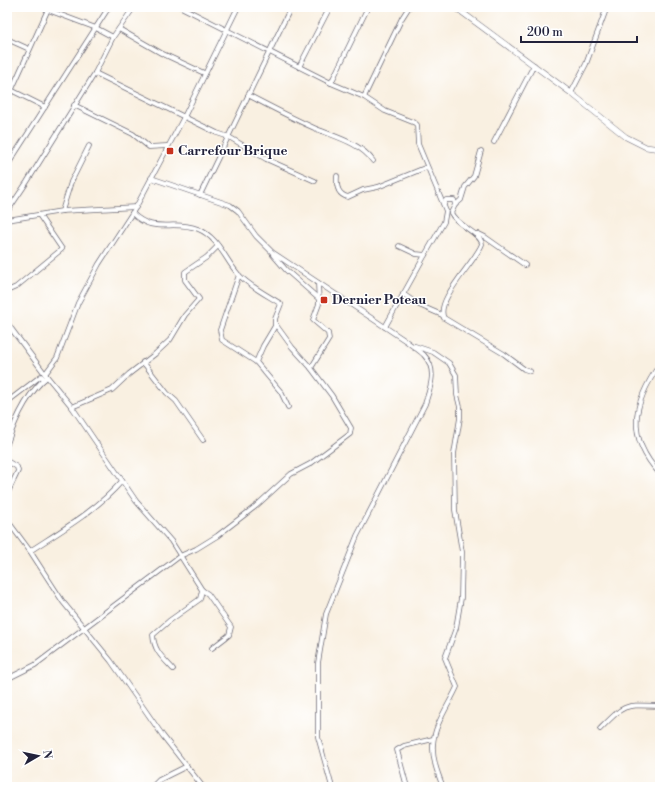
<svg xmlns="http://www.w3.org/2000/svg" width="667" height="794" font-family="'Libre Bodoni',serif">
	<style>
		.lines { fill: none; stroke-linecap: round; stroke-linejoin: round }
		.minor-casing { stroke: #6d6a75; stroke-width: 5.5 }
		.tertiary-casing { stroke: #6d6a75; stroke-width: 6 }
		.minor { stroke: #fff; stroke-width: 4 }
		.tertiary { stroke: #fff; stroke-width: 5 }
		.poi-dot { fill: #c8321e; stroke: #fff; stroke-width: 1.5 }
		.labels { text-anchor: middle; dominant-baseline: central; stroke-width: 3; stroke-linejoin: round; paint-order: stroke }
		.poi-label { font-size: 13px; font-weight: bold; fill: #22223b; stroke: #fff; text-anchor: start }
	</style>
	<rect width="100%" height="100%" fill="#fff"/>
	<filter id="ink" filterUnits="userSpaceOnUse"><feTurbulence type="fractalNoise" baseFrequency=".025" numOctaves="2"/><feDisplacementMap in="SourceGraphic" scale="8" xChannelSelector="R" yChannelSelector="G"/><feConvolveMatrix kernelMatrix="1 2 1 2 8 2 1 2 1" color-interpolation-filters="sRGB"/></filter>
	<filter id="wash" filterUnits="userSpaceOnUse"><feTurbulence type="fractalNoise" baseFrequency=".012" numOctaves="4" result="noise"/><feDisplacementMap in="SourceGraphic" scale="16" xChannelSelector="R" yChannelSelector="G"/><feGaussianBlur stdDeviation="0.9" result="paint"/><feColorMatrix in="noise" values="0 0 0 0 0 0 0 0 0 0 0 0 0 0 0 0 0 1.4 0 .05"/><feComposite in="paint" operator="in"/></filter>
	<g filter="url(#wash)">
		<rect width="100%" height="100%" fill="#f9f0e1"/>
	</g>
	<g filter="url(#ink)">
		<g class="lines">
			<defs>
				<g id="minor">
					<path d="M181,7L331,83L364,97L385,111L415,123L417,125L418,144L446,211L444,222L425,255L416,254L399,246"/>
					<path d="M48,10L96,28L113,37"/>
					<path d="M119,29L161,53L204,73"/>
					<path d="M7,39L29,49"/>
					<path d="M299,67L330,7"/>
					<path d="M95,73L217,133L229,137L266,159L315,181"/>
					<path d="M331,83L368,7"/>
					<path d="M7,88L45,107"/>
					<path d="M571,93L586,64L607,7"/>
					<path d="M248,95C269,106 290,117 312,127C332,136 360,142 373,161"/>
					<path d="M364,97L402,18L409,7"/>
					<path d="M7,100L49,7"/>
					<path d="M74,105L133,134L149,147L167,146"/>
					<path d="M494,142L534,65"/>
					<path d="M481,151L474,176L465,187L461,200L455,205L451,213C457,226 481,233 482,244C476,261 434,301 444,318L504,354L524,369L530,371"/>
					<path d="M7,166L109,7"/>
					<path d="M337,176C336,186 338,195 348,197L363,190L378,187L427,167"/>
					<path d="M151,178L230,205L238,211L256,236L272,252L406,341C412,346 419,350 424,355C438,370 430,388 425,404L357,536L326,614L318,663V737L332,787"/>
					<path d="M200,195L291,7"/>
					<path d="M444,204L446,200H454L455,205"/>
					<path d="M62,211L71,182L89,146"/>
					<path d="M7,212L27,182L95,73L113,37L134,7"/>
					<path d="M132,213C154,235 172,219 198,229C218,237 225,259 238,274C249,286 267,295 281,304L275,319V326L263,346L256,362"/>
					<path d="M7,220L62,211L136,207"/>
					<path d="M475,234H479L485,237L525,265"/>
					<path d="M273,255L286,270L319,299"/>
					<path d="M239,275L220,330L222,340L256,362L281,392L288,407"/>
					<path d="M7,291L16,287L62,249L39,215"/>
					<path d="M403,294L419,305L442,315"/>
					<path d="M7,323L45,374L72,407L136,501L171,541L202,590L208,594L231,627L229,635L212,648"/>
					<path d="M276,325L292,347L311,368"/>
					<path d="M385,327L425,255"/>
					<path d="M415,346L433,352L449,363L456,375L457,395L460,407V418L454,454L455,510L462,552L461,598L456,628L445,658L457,687C449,705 434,725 433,745C432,759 438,774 443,787"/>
					<path d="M143,362L167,393L176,401L203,440"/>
					<path d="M660,364C633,403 625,436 660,474"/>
					<path d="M45,374L57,358L78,303L99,264L136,207L184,117L238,7"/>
					<path d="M7,402L41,376L44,379"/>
					<path d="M72,407L112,390L129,374L155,354L170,340L185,315L199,299L185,280V272L207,257L218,246"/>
					<path d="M7,444C15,420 27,393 47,377"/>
					<path d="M7,461L17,467L18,471L7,494"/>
					<path d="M7,520L30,551L63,602L111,661L163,736L203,787"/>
					<path d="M30,551C62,530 97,510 122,481"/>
					<path d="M173,669C163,658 154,651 153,635L169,621L200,599L202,590"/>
					<path d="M7,679L35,665L180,556L196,549L217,536L256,506L291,474L310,464L350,434L351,428L332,396L311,368L329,339L328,333L313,320L319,304L318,283"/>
					<path d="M600,729C626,703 623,705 660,706"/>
					<path d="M152,787L159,780L187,766"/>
					<path d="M407,787L397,750L404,746L433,739"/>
				</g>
				<path id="tertiary" d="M455,7L571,93L626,137L646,147L660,149"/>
			</defs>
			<use href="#minor" class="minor-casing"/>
			<use href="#tertiary" class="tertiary-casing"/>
			<use href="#minor" class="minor"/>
			<use href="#tertiary" class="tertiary"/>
		</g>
	</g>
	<g class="poi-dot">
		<rect x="166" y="147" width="8" height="8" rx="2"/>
		<rect x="320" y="296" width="8" height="8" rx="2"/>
	</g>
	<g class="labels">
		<g class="poi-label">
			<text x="178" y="151">Carrefour Brique</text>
			<text x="332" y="300">Dernier Poteau</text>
		</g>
	</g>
	<rect width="667" height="794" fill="none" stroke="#fff" stroke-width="24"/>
	<g transform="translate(38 756) rotate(81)" stroke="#ffffff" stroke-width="3" paint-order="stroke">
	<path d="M0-3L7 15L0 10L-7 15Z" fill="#22223b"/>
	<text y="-6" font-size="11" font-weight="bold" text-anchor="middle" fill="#22223b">N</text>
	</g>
	<path d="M521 36v6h116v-6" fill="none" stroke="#22223b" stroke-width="2"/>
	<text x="527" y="36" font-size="12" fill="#22223b" stroke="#ffffff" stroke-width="3" paint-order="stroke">200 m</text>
</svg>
